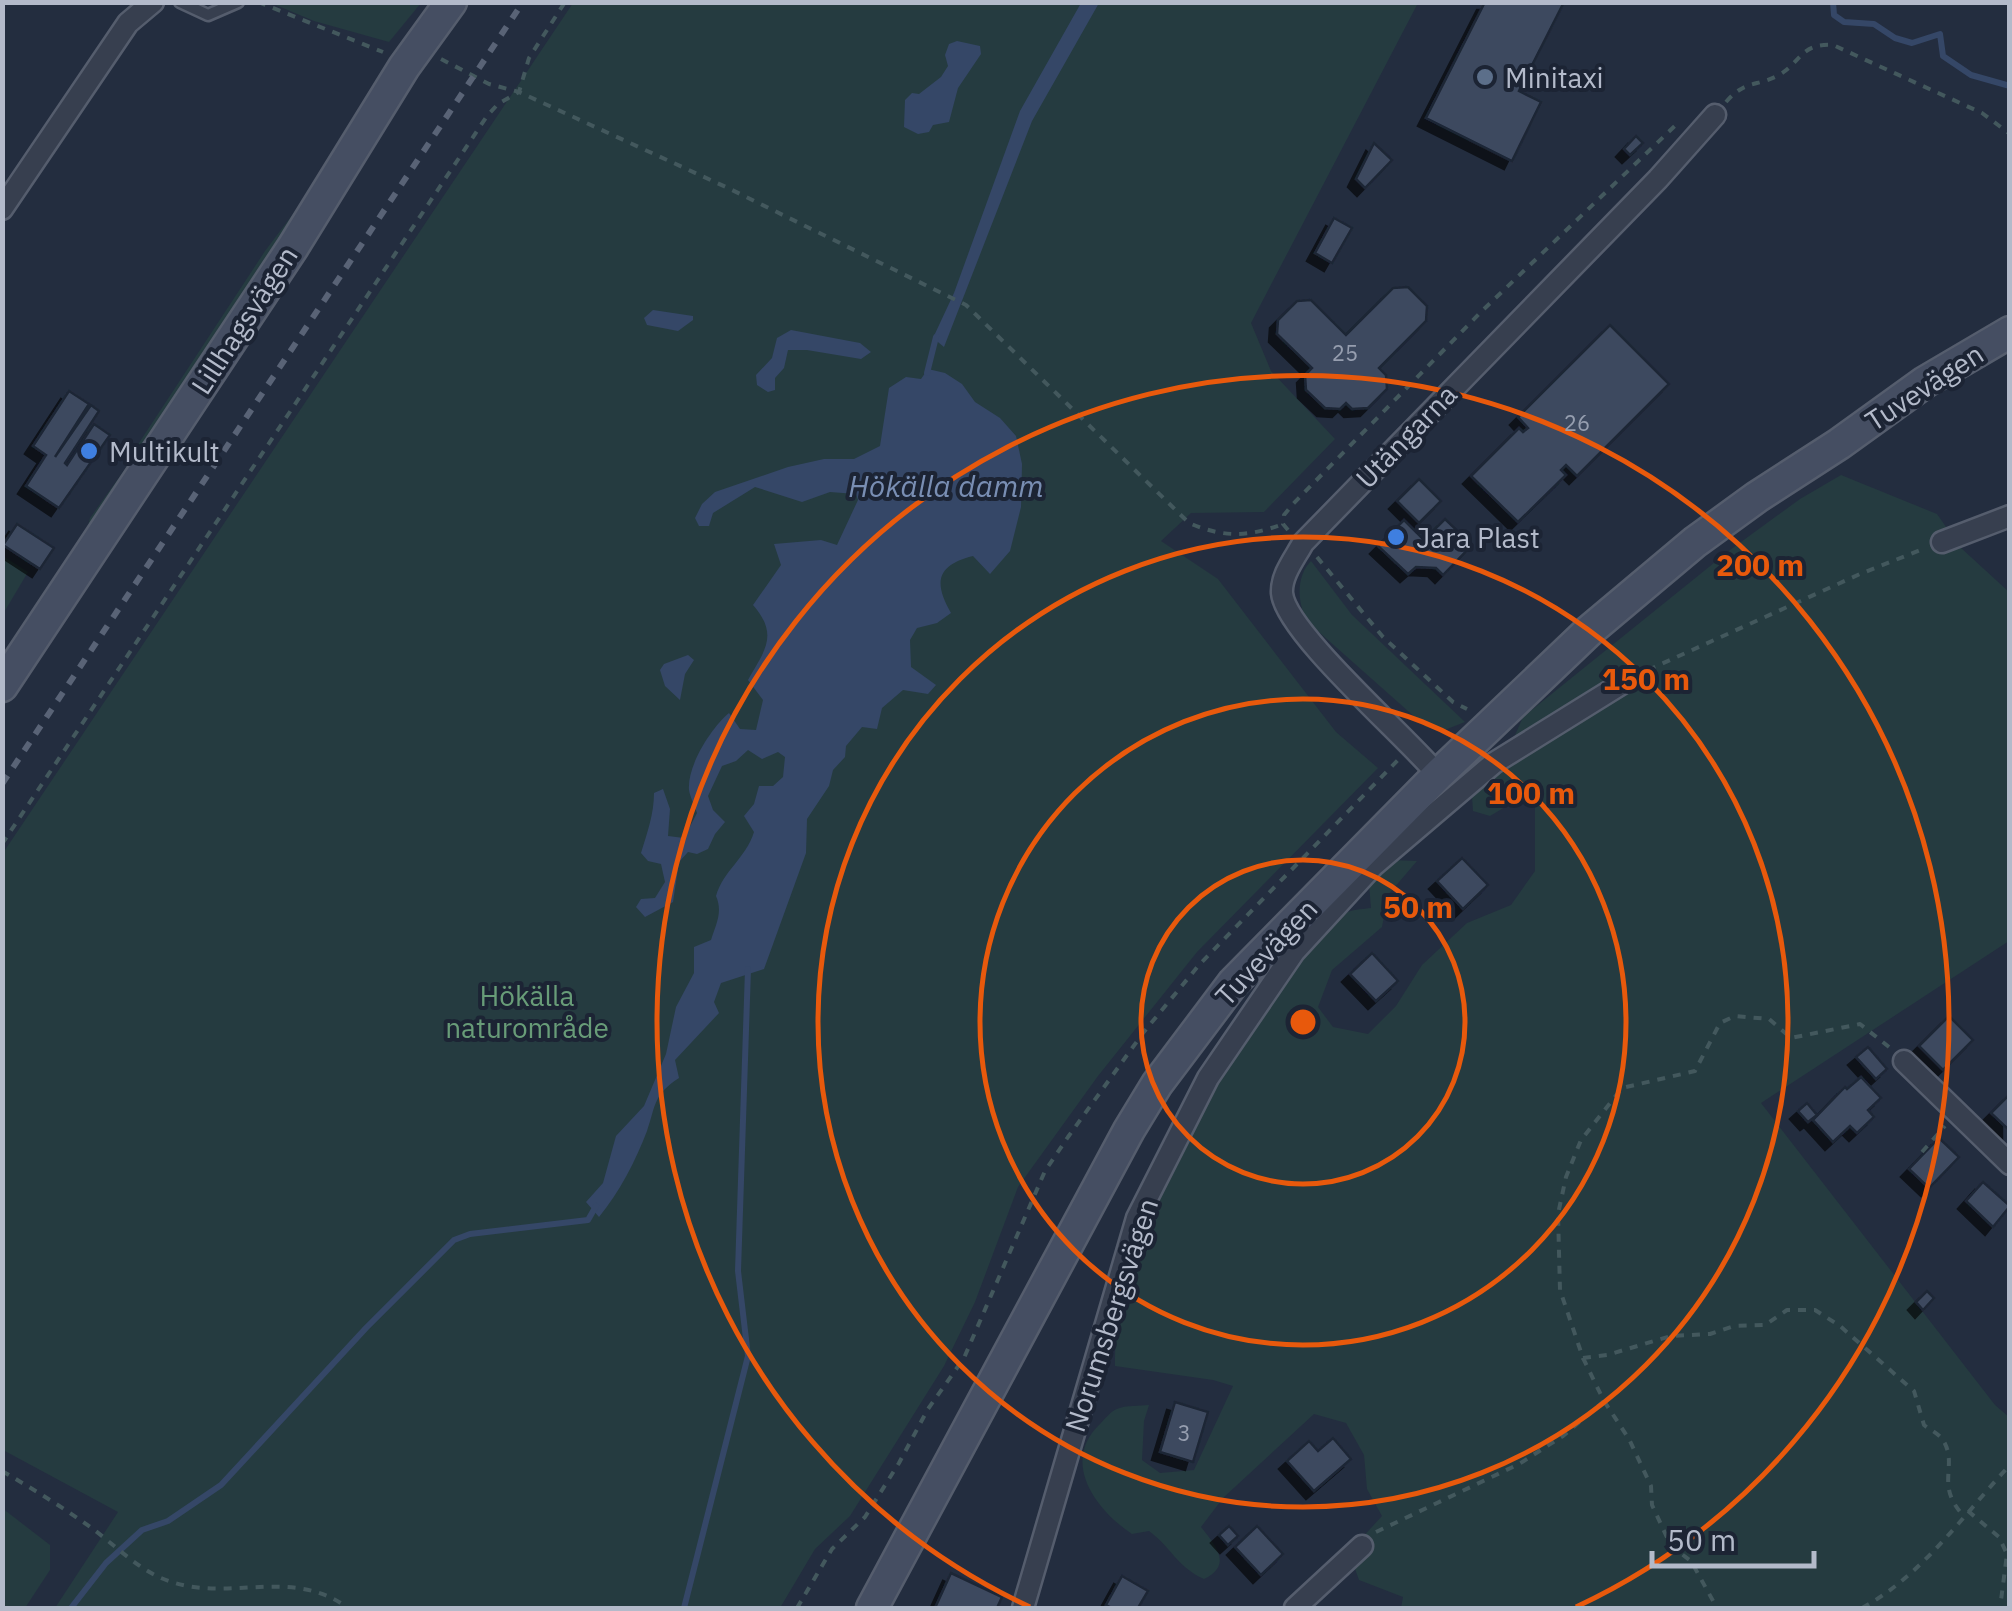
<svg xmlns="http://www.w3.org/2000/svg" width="2012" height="1611" font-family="'IBM Plex Sans',sans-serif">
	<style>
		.green { fill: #253b40 }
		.water { fill: #354767 }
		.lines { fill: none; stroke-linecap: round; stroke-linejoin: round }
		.stream { stroke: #354767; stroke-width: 6 }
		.building { fill: #3e4a5f; stroke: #1e2636; stroke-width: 2.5; filter: url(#shadow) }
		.lane-casing { stroke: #555d6d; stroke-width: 15 }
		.street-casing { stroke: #555d6d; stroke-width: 25 }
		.secondary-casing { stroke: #555d6d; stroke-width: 35 }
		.path { stroke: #43585d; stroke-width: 4; stroke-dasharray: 8 8; stroke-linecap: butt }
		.lane { stroke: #373f4f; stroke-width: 10 }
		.street { stroke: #373f4f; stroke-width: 20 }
		.secondary { stroke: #454e62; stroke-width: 30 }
		.rail { stroke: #596376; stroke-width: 6; stroke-dasharray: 10 10; stroke-linecap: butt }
		.ring { fill: none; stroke: #e8590c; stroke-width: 5 }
		.service-dot { fill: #5c6f8a; stroke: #1c2434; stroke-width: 4 }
		.shop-dot { fill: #3f7fe0; stroke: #1c2434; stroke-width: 4 }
		.labels { text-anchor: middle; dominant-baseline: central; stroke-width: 8; stroke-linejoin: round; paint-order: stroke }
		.number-label { font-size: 22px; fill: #969eaf }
		.poi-label { font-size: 28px; fill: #b3baca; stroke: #1c2434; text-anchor: start }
		.street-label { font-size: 28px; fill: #b3baca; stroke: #1c2434 }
		.park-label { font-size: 28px; fill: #689c78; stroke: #1c2434 }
		.water-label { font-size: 30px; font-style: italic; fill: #798eb3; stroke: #1c2434 }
		.centre { fill: #e8590c; stroke: #1c2434; stroke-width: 5 }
		.ring-label { font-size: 30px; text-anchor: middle; font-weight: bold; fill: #e8590c; stroke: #1c2434; stroke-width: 8; stroke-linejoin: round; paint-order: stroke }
	</style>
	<defs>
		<filter id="shadow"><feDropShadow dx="-8" dy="8" stdDeviation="0" flood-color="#0009"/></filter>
	</defs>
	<rect width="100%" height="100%" fill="#232d3f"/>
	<g class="green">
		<path d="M271,3L421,2V3L389,42L314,21Z"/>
		<path d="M573,3H1418L1251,323L1271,371L1335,439L1264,512L1191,513L1161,541L1218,579L1336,732L1378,768L1197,952L1098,1076L1018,1187L975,1302L944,1366L850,1516L815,1549L780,1608H55L118,1512L3,1450V853Z"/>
		<path d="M327,169L91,530L87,529L90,518L135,455L133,452L265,251Z"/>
		<path d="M1841,475L1937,514L1960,547L2009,592V941L1761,1103L1995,1405L2009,1417V1608H1401L1403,1597L1359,1580L1349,1552L1382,1516L1367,1489L1364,1455L1346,1423L1314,1414L1223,1498L1201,1527C1216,1546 1233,1565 1204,1579C1177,1567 1172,1548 1149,1531L1132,1534C1096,1510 1060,1462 1100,1424C1105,1419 1111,1411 1117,1409C1126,1405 1140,1406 1149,1405L1144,1421L1142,1460L1160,1473L1194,1470L1233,1386L1213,1380L1115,1366C1112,1242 1224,1055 1301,962C1312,949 1334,918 1348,912C1355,909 1364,909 1371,908L1369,884L1390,860L1417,861L1388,895L1382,927L1332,970L1318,1007L1333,1027L1368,1034L1396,1006L1422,965L1467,923L1511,905L1535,871V804L1522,797L1490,816L1473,811L1472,797L1502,765L1523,717L1730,550L1800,499Z"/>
		<path d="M3,556L28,572L3,614Z"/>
		<path d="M1311,561L1352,615L1465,722L1442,731L1426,727L1310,624C1297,607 1295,577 1311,561Z"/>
		<path d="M2,1508L50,1545V1570L25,1608H3Z"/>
	</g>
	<g class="water">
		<path d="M1081,3H1099L1032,121L944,347L933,338L954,293L1020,111Z"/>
		<path d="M957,41L980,46L981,54L958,88L949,122L933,125L929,132L918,134L904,127L905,100L912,93L919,94L941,77L948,66L945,55L949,44Z"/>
		<path d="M653,310L693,316V320L678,331L647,325L644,318Z"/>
		<path d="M791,330L860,343L871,352L861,359L807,350H788L784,368L775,378V390L768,392L757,385L756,375L772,358L777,338Z"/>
		<path d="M928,369L945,373L962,384L975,402L1000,418L1016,436L1022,464L1021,507L1010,551L990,574L973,556C937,565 933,582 951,613L937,623L917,628L910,640L911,667L936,685L928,694L903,690L882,708L877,729L862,727L846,746L845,757L833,770L829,786L807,819L806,853L764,969L721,983L714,1002L719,1013L675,1060L679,1078C653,1095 656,1105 647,1131C636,1160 619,1193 599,1217L586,1202L603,1183L616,1136L644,1106L666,1054L676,1007L694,973V947L711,940C716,924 723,912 716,896C723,871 746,858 754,832L744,816L754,804L759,786H773L783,777L785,757L778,752L762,759L748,750L736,761L722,766L708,796L713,810L725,822L715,834L708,849L697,854L688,852L679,862L673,902L645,917L636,907L641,899L655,898L665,882L661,864L648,861L641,853C647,833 654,814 654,793L663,789L670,809L668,836L684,838L697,813C695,806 690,797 689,790C687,766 711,728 729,713L740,729L756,730L763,700L748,680C765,650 779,635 753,605L781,565L774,544L821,540L837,545L858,500L856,494L830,492L802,502L755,487L713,513L709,526H699L695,518L702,504L715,492L788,467L824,459H854L880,446L889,388L906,377L921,379Z"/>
		<path d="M688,655L694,660L685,674L680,700L665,686L660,670L664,664Z"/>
	</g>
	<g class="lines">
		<g class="stream">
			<path d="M1833,2L1834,15L1844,22L1874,24L1895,38L1912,43L1940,34L1943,56L1971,75L2010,86"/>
			<path d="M927,373L936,337"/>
			<path d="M71,1608L106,1563L142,1530L168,1521L221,1485L366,1328L454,1240L470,1234L588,1220L596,1206"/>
			<path d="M684,1608L748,1356L738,1271L748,969"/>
		</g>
	</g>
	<g class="building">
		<path d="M1485,2H1564L1519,91L1541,102L1512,161L1426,118Z"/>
		<path d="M1636,136L1643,143L1630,155L1624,149Z"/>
		<path d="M1374,143L1392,160L1365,188L1356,179Z"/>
		<path d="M1334,218L1352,228L1332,263L1315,253Z"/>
		<path d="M1408,287L1427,306L1426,321L1379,368L1386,375L1387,389L1368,408L1352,409L1346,403L1340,409L1325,408L1306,390L1305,375L1312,368L1277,334L1278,320L1297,301L1311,300L1346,335L1393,288Z"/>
		<path d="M1610,325L1669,384L1577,476L1566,465L1561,470L1566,475L1518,522L1471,476L1519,428L1523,432L1528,428L1518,417Z"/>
		<path d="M69,391L89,404L55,457L91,405L99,411L65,463L67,465L94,424L110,435L59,508L26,486L46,455L33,446Z"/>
		<path d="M1419,479L1441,501L1419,523L1397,501Z"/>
		<path d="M1445,519L1472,545L1443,575L1436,568L1416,567L1408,574L1378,546L1404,520L1424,540Z"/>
		<path d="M17,524L54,548L40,569L3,545Z"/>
		<path d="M1462,858L1488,885L1463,909L1437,881Z"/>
		<path d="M1372,953L1398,981L1376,1001L1350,974Z"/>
		<path d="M1949,1016L1973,1040L1943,1070L1919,1046Z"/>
		<path d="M1868,1047L1887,1069L1876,1079L1856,1057Z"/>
		<path d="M1861,1077L1881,1098L1868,1110L1874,1117L1857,1133L1850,1126L1833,1142L1813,1120L1845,1087L1847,1089Z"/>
		<path d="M2010,1094V1131L1991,1113Z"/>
		<path d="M1807,1103L1817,1115L1808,1122L1798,1111Z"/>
		<path d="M1939,1138L1959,1157L1929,1188L1909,1169Z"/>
		<path d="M1983,1182L2010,1206L1993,1227L1966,1201Z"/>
		<path d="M1927,1291L1934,1298L1923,1310L1916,1302Z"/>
		<path d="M1175,1402L1208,1412L1193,1462L1160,1452Z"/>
		<path d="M1333,1438L1351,1459L1314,1491L1287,1461L1309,1441L1318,1451Z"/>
		<path d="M1229,1526L1238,1536L1228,1545L1219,1535Z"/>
		<path d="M1257,1526L1283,1554L1261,1575L1235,1547Z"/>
		<path d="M951,1573L1002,1597L997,1608H935Z"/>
		<path d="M1122,1576L1148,1591L1138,1608H1112L1106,1605Z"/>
	</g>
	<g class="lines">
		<defs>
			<path id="lane" d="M180,2L208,15L238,2"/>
			<g id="street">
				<path d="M2,209L128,23L153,2"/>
				<path d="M1942,542L2010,516"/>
				<path d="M1438,775C1408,738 1285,632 1282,593C1281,575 1295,558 1303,543L1658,179L1715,115"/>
				<path d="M1904,1061L2010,1164"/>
				<path d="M1023,1608L1137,1218L1208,1078L1294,952L1373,866L1494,763L1631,678"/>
				<path d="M1295,1608L1362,1546"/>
			</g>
			<g id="secondary">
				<path d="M2,686L293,247L404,67L451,2"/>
				<path d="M872,1608L1129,1130L1157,1084L1233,983L1438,775L1589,631L1695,542L1757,497L1839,444L1925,382L2010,332"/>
			</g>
		</defs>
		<use href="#lane" class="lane-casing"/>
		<use href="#street" class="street-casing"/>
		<use href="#secondary" class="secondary-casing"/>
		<g class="path">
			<path d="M258,2L383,52"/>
			<path d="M441,59L489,84L519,92L728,188L966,305L1189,523C1224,538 1248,537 1283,524"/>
			<path d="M1726,102C1745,80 1755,87 1777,76C1801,64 1799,43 1833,45L1982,113L2010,134"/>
			<path d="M1288,530L1283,524L1284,515L1293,504L1482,311L1680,121"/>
			<path d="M1317,557L1383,637L1453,702L1467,709"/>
			<path d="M1648,670L1860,574L1923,549"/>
			<path d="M2,844L487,116L498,104L519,92L529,58L565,2"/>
			<path d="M1889,1047L1860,1024L1791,1038L1769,1019L1735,1016L1720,1023L1695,1071L1622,1088L1581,1140L1566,1177L1558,1214L1560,1290L1583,1358L1607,1355L1671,1336L1710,1334L1734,1326L1765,1325L1787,1310H1815L1840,1326L1914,1391L1924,1425C1930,1430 1938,1433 1943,1440C1959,1466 1934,1485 1964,1516"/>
			<path d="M1922,1152L1945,1126"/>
			<path d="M1583,1358L1604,1401L1629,1439L1651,1486L1652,1505L1671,1546L1691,1561L1717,1608"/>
			<path d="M2,1471C33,1489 64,1508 93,1529C117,1547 141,1572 169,1581C229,1603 291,1566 348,1608"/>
			<path d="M1968,1511L1999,1537L2007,1554L2000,1608"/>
			<path d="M1376,1532L1519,1464L1563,1436L1604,1401"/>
			<path d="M797,1608L832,1549L865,1517L899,1463L928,1409L964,1358L1045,1171L1068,1137L1143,1033L1199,965L1398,760"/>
			<path d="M1862,1608C1923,1575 1963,1515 2010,1465"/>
		</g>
		<use href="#lane" class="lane"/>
		<use href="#street" class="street"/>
		<use href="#secondary" class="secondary"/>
		<path class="rail" d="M2,784L523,2"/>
	</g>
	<g class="ring">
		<circle cx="1303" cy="1022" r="162"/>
		<circle cx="1303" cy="1022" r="323"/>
		<circle cx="1303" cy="1022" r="485"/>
		<path d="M1030 1607A646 646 0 1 1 1576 1607"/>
	</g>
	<circle class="service-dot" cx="1485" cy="77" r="10"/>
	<g class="shop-dot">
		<circle cx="89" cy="451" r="10"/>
		<circle cx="1396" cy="537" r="10"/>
	</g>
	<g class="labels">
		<g class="number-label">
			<text x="1345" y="352">25</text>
			<text x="1577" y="422">26</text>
			<text x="1184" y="1432">3</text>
		</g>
		<g class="poi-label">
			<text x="1505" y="77">Minitaxi</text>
			<text x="109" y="451">Multikult</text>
			<text x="1416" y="537">Jara Plast</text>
		</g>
		<g class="street-label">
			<text transform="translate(244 320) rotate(-57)">Lillhagsvägen</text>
			<text transform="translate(1924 387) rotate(-33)">Tuvevägen</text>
			<text transform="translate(1406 436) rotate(-46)">Utängarna</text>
			<text transform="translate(1266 952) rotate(-47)">Tuvevägen</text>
			<text transform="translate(1111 1315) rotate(-72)">Norumsbergsvägen</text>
		</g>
		<g class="park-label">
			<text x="527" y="995">Hökälla<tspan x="527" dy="32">naturområde</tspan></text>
		</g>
		<g class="water-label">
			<text x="946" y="485">Hökälla damm</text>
		</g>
	</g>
	<circle cx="1303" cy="1022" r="15" class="centre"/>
	<g class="ring-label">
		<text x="1760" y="576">200 m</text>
		<text x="1646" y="690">150 m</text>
		<text x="1531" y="804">100 m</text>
		<text x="1418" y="918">50 m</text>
	</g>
	<rect width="2012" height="1611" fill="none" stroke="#b3baca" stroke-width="10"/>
	<path d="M1652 1551v15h162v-15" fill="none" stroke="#b3baca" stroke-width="5"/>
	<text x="1667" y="1551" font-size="30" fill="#b3baca" stroke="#1c2434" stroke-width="8" paint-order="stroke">50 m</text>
</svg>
